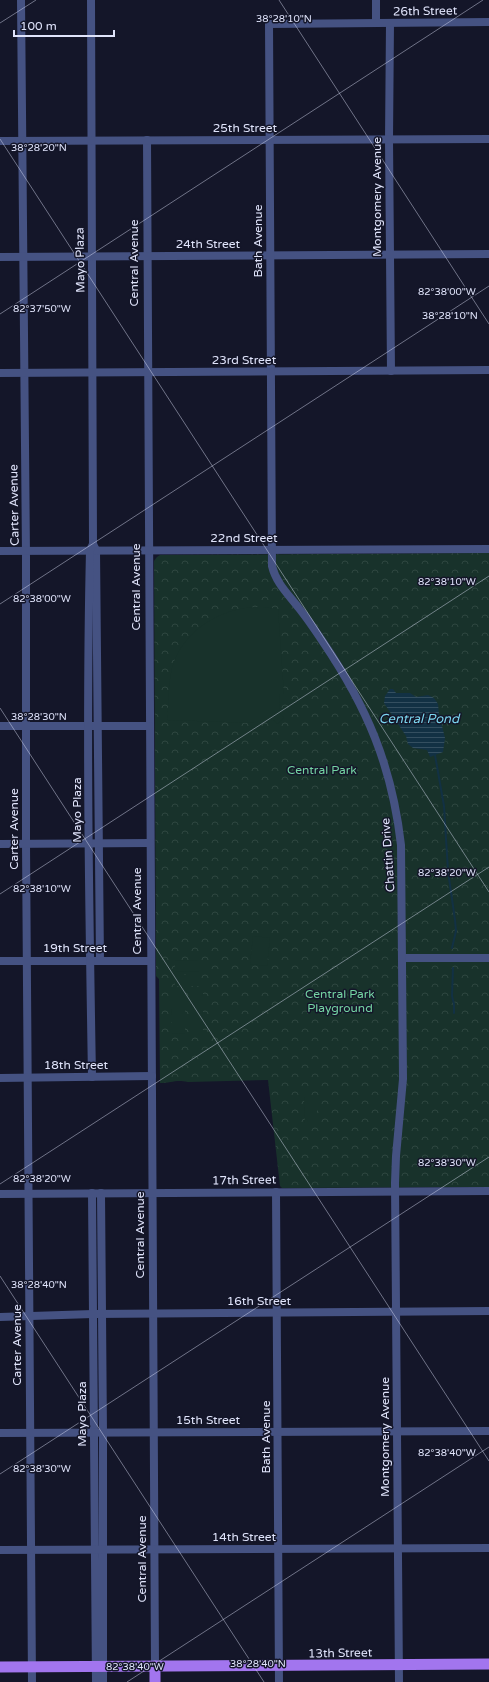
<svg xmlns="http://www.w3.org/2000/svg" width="489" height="1682" font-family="'Varela Round',sans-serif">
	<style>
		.forest { fill: url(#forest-crowns) }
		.garden { fill: #18322b }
		.water { fill: url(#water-rules) }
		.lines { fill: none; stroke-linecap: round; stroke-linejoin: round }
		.stream { stroke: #123144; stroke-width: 2 }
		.minor { stroke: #455282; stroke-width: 8 }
		.major { stroke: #a275ee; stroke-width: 11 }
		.ticks { fill: none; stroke: #e0e4fb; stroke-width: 1; stroke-opacity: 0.45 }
		.labels { text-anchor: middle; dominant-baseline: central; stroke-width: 3; stroke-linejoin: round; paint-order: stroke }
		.street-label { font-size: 12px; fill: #e0e4fb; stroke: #141629 }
		.park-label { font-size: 12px; fill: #74d4a3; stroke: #141629 }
		.water-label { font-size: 13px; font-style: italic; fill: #7bd6ef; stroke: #141629 }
		.ticks-label { font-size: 10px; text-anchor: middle; fill: #e0e4fb; stroke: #141629; stroke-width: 3; stroke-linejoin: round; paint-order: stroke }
	</style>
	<defs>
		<pattern id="forest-crowns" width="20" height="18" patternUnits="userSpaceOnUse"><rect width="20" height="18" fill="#18322b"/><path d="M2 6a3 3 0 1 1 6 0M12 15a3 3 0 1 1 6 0" fill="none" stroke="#2e4640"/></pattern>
		<pattern id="water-rules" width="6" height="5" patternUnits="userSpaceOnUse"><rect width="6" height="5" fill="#123144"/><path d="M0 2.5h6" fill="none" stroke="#344f60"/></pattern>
	</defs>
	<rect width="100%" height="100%" fill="#141629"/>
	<path class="forest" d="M489,553V1187L282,1188L280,1186L268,1080L188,1082C176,1079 171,1083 160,1083L159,979L156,976L154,561L157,557L160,555Z"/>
	<g class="garden">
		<path d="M263,607L278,609L284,694H280L279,713L284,717L278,724L273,720H254V723L168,720C168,702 168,685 172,668C183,629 224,606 263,607Z"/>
		<path d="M253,936L270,938L267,966L250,964Z"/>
		<path d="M199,960V971L175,972V961Z"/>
		<rect x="175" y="975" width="24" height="11"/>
		<rect x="171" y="990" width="14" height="6"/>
		<rect x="190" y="990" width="13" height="6"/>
		<rect x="171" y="1000" width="14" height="6"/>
		<rect x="190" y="1000" width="13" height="6"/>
		<path d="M171,1009H185V1015H172Z"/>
		<rect x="190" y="1009" width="13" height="6"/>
		<rect x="172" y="1018" width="13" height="6"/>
		<rect x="190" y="1018" width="13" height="6"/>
		<path d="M172,1027H185V1033L172,1034Z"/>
		<rect x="190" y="1027" width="13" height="6"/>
		<path d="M304,1097H317V1123H305Z"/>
	</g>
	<path class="water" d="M390,689H393L396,693H410L416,697L428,695L434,698L438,704L439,714L445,738L443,752L430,757L427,750L413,748L408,744L406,736L384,703L385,696Z"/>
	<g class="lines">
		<g class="stream">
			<path d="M435,755L444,806L448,871L455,920L456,931L452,948"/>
			<path d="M453,968L452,996L454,1004V1013"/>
		</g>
		<g class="minor">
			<path d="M21,0L26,556V844L32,1682"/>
			<path d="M91,0L93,544L96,550L100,961"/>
			<path d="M376,0V23"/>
			<path d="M390,23L389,139L391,371"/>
			<path d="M147,140L155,1666"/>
			<path d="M0,141L489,139"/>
			<path d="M0,257L489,254"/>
			<path d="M0,373L489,370"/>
			<path d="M0,551L489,549"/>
			<path d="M0,726H149"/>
			<path d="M0,844L150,843"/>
			<path d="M403,958H489"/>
			<path d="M0,961H151"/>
			<path d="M92,1077C89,901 86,726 90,550L93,544"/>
			<path d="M0,1078L152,1076"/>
			<path d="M276,1192L279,1682"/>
			<path d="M92,1193L96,1682"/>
			<path d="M101,1193L103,1433V1682"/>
			<path d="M0,1194L489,1191"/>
			<path d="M0,1317L93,1314L489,1311"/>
			<path d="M0,1433L489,1431"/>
			<path d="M0,1550L489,1548"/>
			<path d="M399,1682L395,1183L396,1156L403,1079L401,845C392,766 367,707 323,642C315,630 307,618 298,607C288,594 276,583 272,566L269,24L489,22"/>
		</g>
		<g class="major">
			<path d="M0,1667L489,1664"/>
			<path d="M155,1682V1666"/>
		</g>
	</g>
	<path class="ticks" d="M279,0L489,324M0,23L36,0M0,139L489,892M0,314L483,0M0,604L489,286M0,708L489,1461M0,894L489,576M0,1184L489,867M0,1276L264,1682M0,1474L489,1157M127,1682L489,1447"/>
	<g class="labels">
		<g class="street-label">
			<text transform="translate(425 11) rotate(-1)">26th Street</text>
			<text x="245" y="128">25th Street</text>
			<text transform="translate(377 197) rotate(-90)">Montgomery Avenue</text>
			<text transform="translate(258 241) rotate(-90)">Bath Avenue</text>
			<text x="208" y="244">24th Street</text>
			<text transform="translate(80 260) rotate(-91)">Mayo Plaza</text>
			<text transform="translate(134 263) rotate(-90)">Central Avenue</text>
			<text x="244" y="360">23rd Street</text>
			<text transform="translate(14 505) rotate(-91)">Carter Avenue</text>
			<text x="244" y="538">22nd Street</text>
			<text transform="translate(136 587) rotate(-90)">Central Avenue</text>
			<text transform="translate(77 810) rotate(-90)">Mayo Plaza</text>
			<text transform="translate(14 829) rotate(-90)">Carter Avenue</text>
			<text transform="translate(388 855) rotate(-94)">Chattin Drive</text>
			<text transform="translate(137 911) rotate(-90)">Central Avenue</text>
			<text x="75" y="948">19th Street</text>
			<text x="76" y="1065">18th Street</text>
			<text transform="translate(244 1180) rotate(-1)">17th Street</text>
			<text transform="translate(140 1235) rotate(-90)">Central Avenue</text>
			<text x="259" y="1301">16th Street</text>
			<text transform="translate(17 1345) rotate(-90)">Carter Avenue</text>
			<text transform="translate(82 1414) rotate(-90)">Mayo Plaza</text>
			<text x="208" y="1420">15th Street</text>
			<text transform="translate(266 1437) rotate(-90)">Bath Avenue</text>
			<text transform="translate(385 1437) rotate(-90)">Montgomery Avenue</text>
			<text x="244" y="1537">14th Street</text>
			<text transform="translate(142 1559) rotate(-90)">Central Avenue</text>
			<text transform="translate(340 1653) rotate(-1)">13th Street</text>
		</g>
		<g class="park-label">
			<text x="322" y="770">Central Park</text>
			<text x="340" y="994">Central Park<tspan x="340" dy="14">Playground</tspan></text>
		</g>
		<g class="water-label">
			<text x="419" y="719">Central Pond</text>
		</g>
	</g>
	<g class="ticks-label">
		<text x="284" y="22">38°28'10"N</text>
		<text x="39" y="151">38°28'20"N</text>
		<text x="447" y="295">82°38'00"W</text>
		<text x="42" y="312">82°37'50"W</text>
		<text x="450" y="319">38°28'10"N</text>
		<text x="447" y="585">82°38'10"W</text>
		<text x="42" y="602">82°38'00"W</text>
		<text x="39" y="720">38°28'30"N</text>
		<text x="447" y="876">82°38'20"W</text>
		<text x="42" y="892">82°38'10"W</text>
		<text x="447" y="1166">82°38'30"W</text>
		<text x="42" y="1182">82°38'20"W</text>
		<text x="39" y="1288">38°28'40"N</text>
		<text x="447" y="1456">82°38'40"W</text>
		<text x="42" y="1472">82°38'30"W</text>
		<text x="258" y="1667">38°28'40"N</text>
		<text x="135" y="1670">82°38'40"W</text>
	</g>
	<path d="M14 30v6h100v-6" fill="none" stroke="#e0e4fb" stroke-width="2"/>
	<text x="20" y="30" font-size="12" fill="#e0e4fb" stroke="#141629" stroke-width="3" paint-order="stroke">100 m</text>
</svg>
